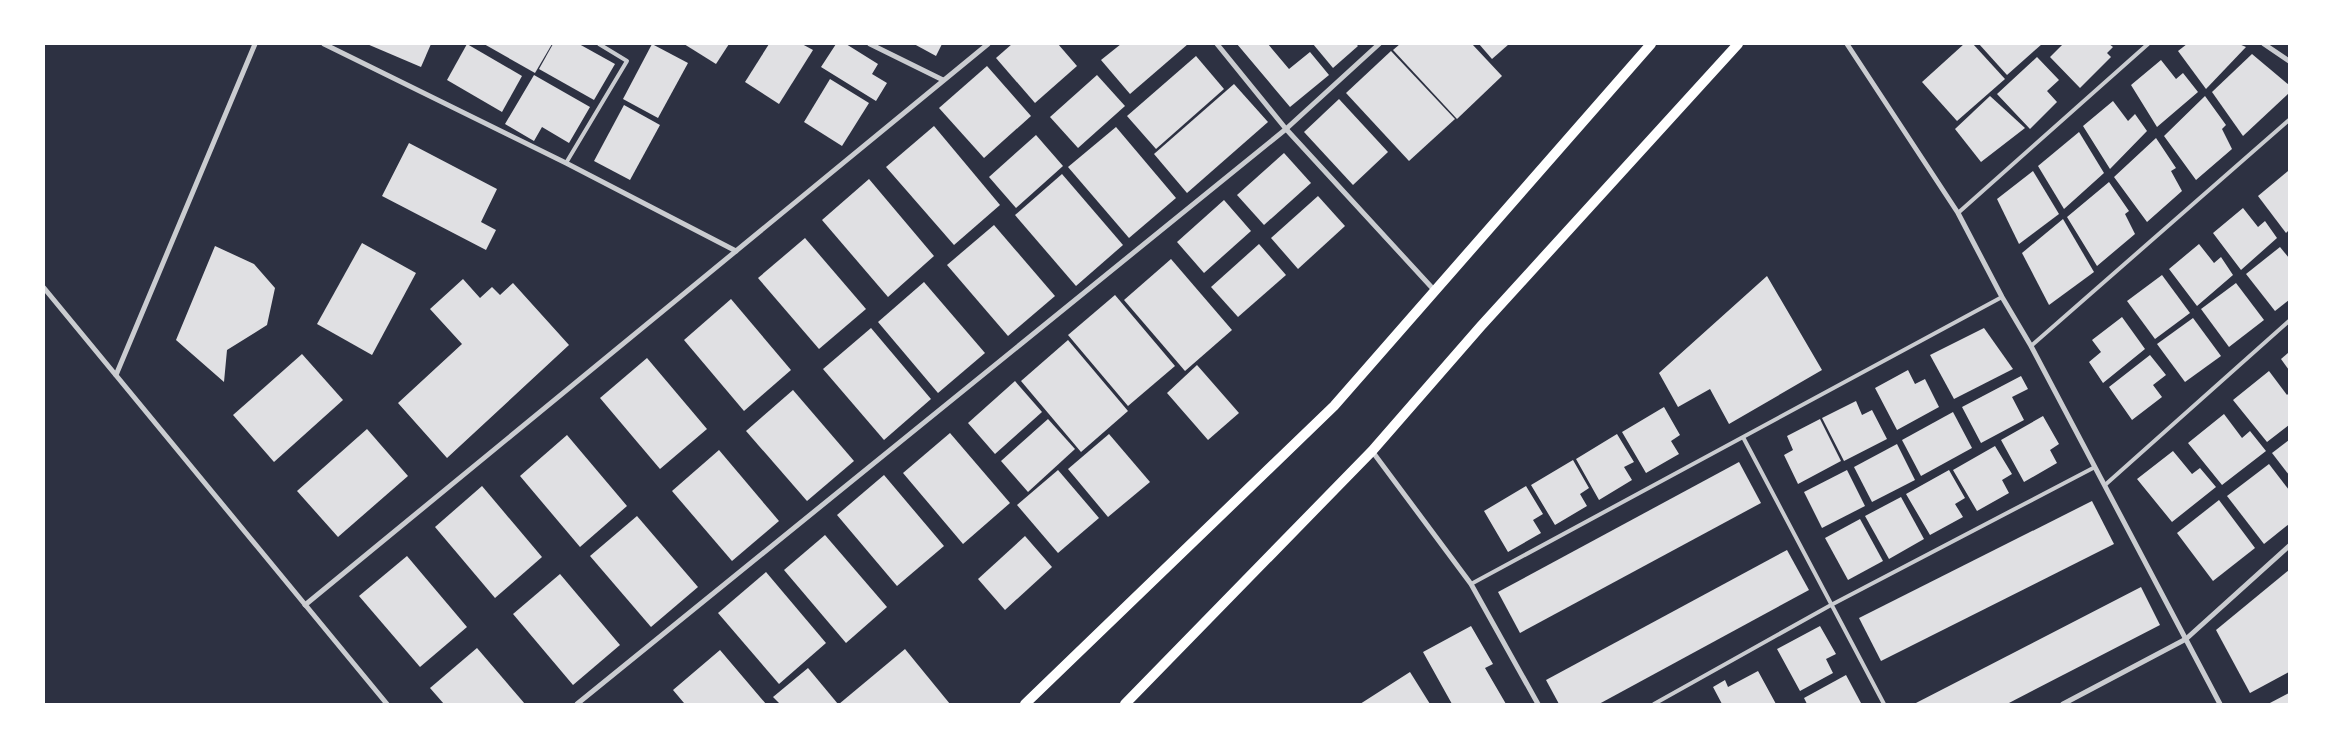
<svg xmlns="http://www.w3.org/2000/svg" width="2333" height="748" font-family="Overpass,sans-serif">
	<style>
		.building { fill: #e0e0e3 }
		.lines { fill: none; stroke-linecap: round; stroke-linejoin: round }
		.service { stroke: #caccd0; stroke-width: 4 }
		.minor { stroke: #caccd0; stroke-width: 5 }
		.secondary { stroke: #fff; stroke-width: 10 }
	</style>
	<rect width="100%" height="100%" fill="#2d3142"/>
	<g class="building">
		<path d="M367,44H431L421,67Z"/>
		<path d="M467,44L522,76L502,112L447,80Z"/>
		<path d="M484,44H552L535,73Z"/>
		<path d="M553,44H579L615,64L594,100L539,69Z"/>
		<path d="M652,44L688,63L658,118L623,99Z"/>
		<path d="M684,44H729L716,64Z"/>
		<path d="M769,44H802L813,50L779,104L745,82Z"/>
		<path d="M836,44H846L878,64L872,74L887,83L876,101L821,67Z"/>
		<path d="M914,44H942L936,56Z"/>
		<path d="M1012,44H1058L1077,66L1035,103L996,58Z"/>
		<path d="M1121,44H1188L1130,94L1101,60Z"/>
		<path d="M1237,44H1268L1289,69L1310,52L1329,75L1290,107Z"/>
		<path d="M1313,44H1356L1358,46L1333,68Z"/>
		<path d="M1400,44H1472L1502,76L1457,119L1393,50Z"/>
		<path d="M1479,44H1509L1492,59Z"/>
		<path d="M1964,44H1973L2005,79L1957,121L1922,82Z"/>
		<path d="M1979,44H2042L2007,75Z"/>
		<path d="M2063,44H2109L2113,47L2107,53L2111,57L2080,88L2050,57Z"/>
		<path d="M2187,44H2239L2246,47L2206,89L2178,51Z"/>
		<path d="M1391,51L1455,119L1409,161L1346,93Z"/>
		<path d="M2252,54L2289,85V93L2243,136L2212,92Z"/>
		<path d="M1196,56L1224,89L1156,149L1127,116Z"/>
		<path d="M2037,57L2059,80L2047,91L2057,102L2030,129L1997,94Z"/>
		<path d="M2161,60L2176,79L2183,73L2198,92L2157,127L2131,85Z"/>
		<path d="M987,66L1031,116L984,158L939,108Z"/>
		<path d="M534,75L590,107L569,143L542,127L534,141L505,124Z"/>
		<path d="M1097,75L1125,106L1078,148L1050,117Z"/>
		<path d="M830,79L869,103L842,146L804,122Z"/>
		<path d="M1234,84L1268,122L1187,193L1154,154Z"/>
		<path d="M1990,96L2025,128L1981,162L1955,129Z"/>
		<path d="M2205,96L2226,125L2222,129L2232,149L2196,180L2164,136Z"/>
		<path d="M1339,99L1388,152L1353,185L1304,132Z"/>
		<path d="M2113,101L2128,121L2135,114L2147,131L2110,169L2083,126Z"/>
		<path d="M624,105L660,125L630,180L594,161Z"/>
		<path d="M934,126L1000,205L954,245L886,167Z"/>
		<path d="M1116,127L1176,198L1129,238L1068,167Z"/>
		<path d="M2079,132L2104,173L2064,209L2038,166Z"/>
		<path d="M1036,135L1063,166L1016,208L989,177Z"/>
		<path d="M2156,138L2176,168L2171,171L2182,191L2147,222L2114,177Z"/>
		<path d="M409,143L497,189L481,222L496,230L486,250L382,196Z"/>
		<path d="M1284,153L1311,183L1264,225L1237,195Z"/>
		<path d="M2033,171L2059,214L2019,244L1997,199Z"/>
		<path d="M2288,171L2289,230L2286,233L2258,196Z"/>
		<path d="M1062,174L1123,245L1076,286L1015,215Z"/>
		<path d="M869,179L934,256L888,297L822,220Z"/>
		<path d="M2109,182L2129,211L2125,214L2135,234L2097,266L2067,217Z"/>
		<path d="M1318,196L1345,226L1298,269L1271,238Z"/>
		<path d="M1224,200L1251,231L1204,273L1177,242Z"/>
		<path d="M2243,208L2258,227L2265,221L2277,238L2241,270L2213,233Z"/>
		<path d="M2063,219L2094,272L2049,305L2022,253Z"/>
		<path d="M994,225L1055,296L1008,336L947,265Z"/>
		<path d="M805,238L866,309L819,349L758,278Z"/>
		<path d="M362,243L416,273L372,355L317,324Z"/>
		<path d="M1259,244L1286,275L1238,317L1211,287Z"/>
		<path d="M2199,244L2214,263L2221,257L2233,275L2197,306L2169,269Z"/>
		<path d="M215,246L254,264L275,288L267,325L227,350L224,382L176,340Z"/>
		<path d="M2280,247L2289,258V300L2275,311L2246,274Z"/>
		<path d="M1171,259L1232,330L1185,371L1124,300Z"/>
		<path d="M2162,275L2190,313L2155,339L2127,301Z"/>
		<path d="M1767,276L1822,370L1729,424L1710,389L1678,407L1659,373Z"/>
		<path d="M463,279L480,298L492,287L500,295L513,283L569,345L447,458L398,403L462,344L430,309Z"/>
		<path d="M924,282L985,353L938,393L878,322Z"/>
		<path d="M2236,283L2264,320L2229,347L2201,309Z"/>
		<path d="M1115,295L1175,366L1128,406L1068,335Z"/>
		<path d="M731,299L791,370L744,411L684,340Z"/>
		<path d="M2122,317L2145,349L2103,383L2089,362L2101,352L2092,340Z"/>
		<path d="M2193,318L2221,356L2185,382L2157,344Z"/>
		<path d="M871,328L931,399L884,440L823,369Z"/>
		<path d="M1984,328L2013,369L1954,399L1930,355Z"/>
		<path d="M1068,340L1128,411L1081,452L1021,381Z"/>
		<path d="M2289,352V370L2281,359Z"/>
		<path d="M302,354L343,400L274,462L233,415Z"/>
		<path d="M2150,355L2166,375L2153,385L2162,397L2132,420L2109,387Z"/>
		<path d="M647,358L707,429L660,469L600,398Z"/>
		<path d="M1197,365L1239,413L1208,440L1167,393Z"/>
		<path d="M1908,370L1915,384L1925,379L1939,407L1897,430L1875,388Z"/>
		<path d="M2269,371L2287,395L2289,393V425L2267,442L2233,400Z"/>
		<path d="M2021,376L2028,389L2012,397L2024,420L1981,443L1962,407Z"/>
		<path d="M1015,381L1042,412L995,454L968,423Z"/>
		<path d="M793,390L854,461L807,501L746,431Z"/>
		<path d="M1856,401L1862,415L1872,410L1887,439L1844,461L1822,418Z"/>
		<path d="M1664,407L1680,435L1671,441L1679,454L1646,473L1622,432Z"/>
		<path d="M1953,412L1972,448L1921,476L1902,440Z"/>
		<path d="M2224,414L2242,438L2250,431L2266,451L2222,485L2188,443Z"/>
		<path d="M2043,416L2059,444L2050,450L2057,463L2024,482L2001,440Z"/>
		<path d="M1048,419L1075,449L1028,492L1001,461Z"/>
		<path d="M1820,419L1841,461L1798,484L1784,455L1793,450L1787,436Z"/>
		<path d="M367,429L408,476L338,537L297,491Z"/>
		<path d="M950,433L1010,503L963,544L903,473Z"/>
		<path d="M1109,434L1150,482L1108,517L1068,469Z"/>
		<path d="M1617,434L1634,462L1624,467L1632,480L1599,500L1576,459Z"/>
		<path d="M567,435L627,506L580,547L520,476Z"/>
		<path d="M2289,440V475L2272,453Z"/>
		<path d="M1897,444L1915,480L1872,502L1854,467Z"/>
		<path d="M1995,446L2012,474L2002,480L2009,493L1977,511L1953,470Z"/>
		<path d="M719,450L779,521L732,561L672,491Z"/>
		<path d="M2173,451L2192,474L2200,468L2216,487L2172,522L2137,479Z"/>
		<path d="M1573,460L1589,488L1580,494L1587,506L1555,525L1531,485Z"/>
		<path d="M1739,462L1761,503L1520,633L1498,592Z"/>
		<path d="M2269,464L2289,490V524L2264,544L2227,496Z"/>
		<path d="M1058,470L1099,518L1058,553L1017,505Z"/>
		<path d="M1847,470L1865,506L1822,528L1804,492Z"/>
		<path d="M1949,470L1965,498L1955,504L1963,517L1930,535L1906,494Z"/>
		<path d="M884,475L944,546L897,586L837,515Z"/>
		<path d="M482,486L542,557L495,598L435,527Z"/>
		<path d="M1526,486L1543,514L1533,520L1541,533L1508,552L1484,511Z"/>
		<path d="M1901,497L1924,539L1889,559L1865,516Z"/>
		<path d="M2219,500L2255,548L2213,581L2177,533Z"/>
		<path d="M2092,501L2114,544L1881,661L1859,618Z"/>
		<path d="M637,516L698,587L651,627L590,556Z"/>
		<path d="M1860,519L1883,561L1848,580L1825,538Z"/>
		<path d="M825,535L887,607L846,643L784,570Z"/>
		<path d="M1025,536L1052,567L1005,610L978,579Z"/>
		<path d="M1787,550L1809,590L1599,704H1559L1546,680Z"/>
		<path d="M407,556L467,627L420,667L359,596Z"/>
		<path d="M2289,570V672L2250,693L2216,630Z"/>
		<path d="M766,572L826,643L779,684L718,613Z"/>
		<path d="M560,574L620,645L573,685L513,614Z"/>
		<path d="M2141,587L2160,625L2007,704H1914Z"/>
		<path d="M1471,626L1493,664L1485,668L1506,704H1452L1423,652Z"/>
		<path d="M1820,626L1836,654L1826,659L1833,673L1800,691L1777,649Z"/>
		<path d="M477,648L525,704H444L430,688Z"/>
		<path d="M905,649L950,704H839Z"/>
		<path d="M720,650L766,704H683L684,703L673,690Z"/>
		<path d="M808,668L838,704H780L773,697Z"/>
		<path d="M1758,671L1776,704H1722L1713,687L1725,680L1728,687Z"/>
		<path d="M1410,672L1430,704H1360Z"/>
		<path d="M1846,675L1861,703L1807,704L1804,698Z"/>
		<path d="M2289,693V704H2268Z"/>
	</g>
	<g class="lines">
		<g class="service">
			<path d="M566,163L627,61L599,44"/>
			<path d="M1958,213L2148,44"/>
			<path d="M2031,346L2289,120"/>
			<path d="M1744,439L1884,704"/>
			<path d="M2105,485L2289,321"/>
			<path d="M1471,584L2002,297"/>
			<path d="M1654,704L1831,605L2095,467"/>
		</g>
		<g class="minor">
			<path d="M324,44L566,163L736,251"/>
			<path d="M870,44L943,80"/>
			<path d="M1217,44L1286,129L1435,291"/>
			<path d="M1847,44L1958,213L2002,297L2031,346L2220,704"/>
			<path d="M2264,44L2289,61"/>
			<path d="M44,288L387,704"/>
			<path d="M116,375L255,44"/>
			<path d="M1372,451L1471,584L1538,704"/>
			<path d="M305,605L988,44"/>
			<path d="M577,704L1286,129L1379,44"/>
			<path d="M2063,704L2186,639L2289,546"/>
		</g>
		<g class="secondary">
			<path d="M1025,704L1334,406L1651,44"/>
			<path d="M1125,704L1372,451L1481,326L1738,44"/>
		</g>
	</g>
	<rect width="2333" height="748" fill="none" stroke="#ffffff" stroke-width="90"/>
</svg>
